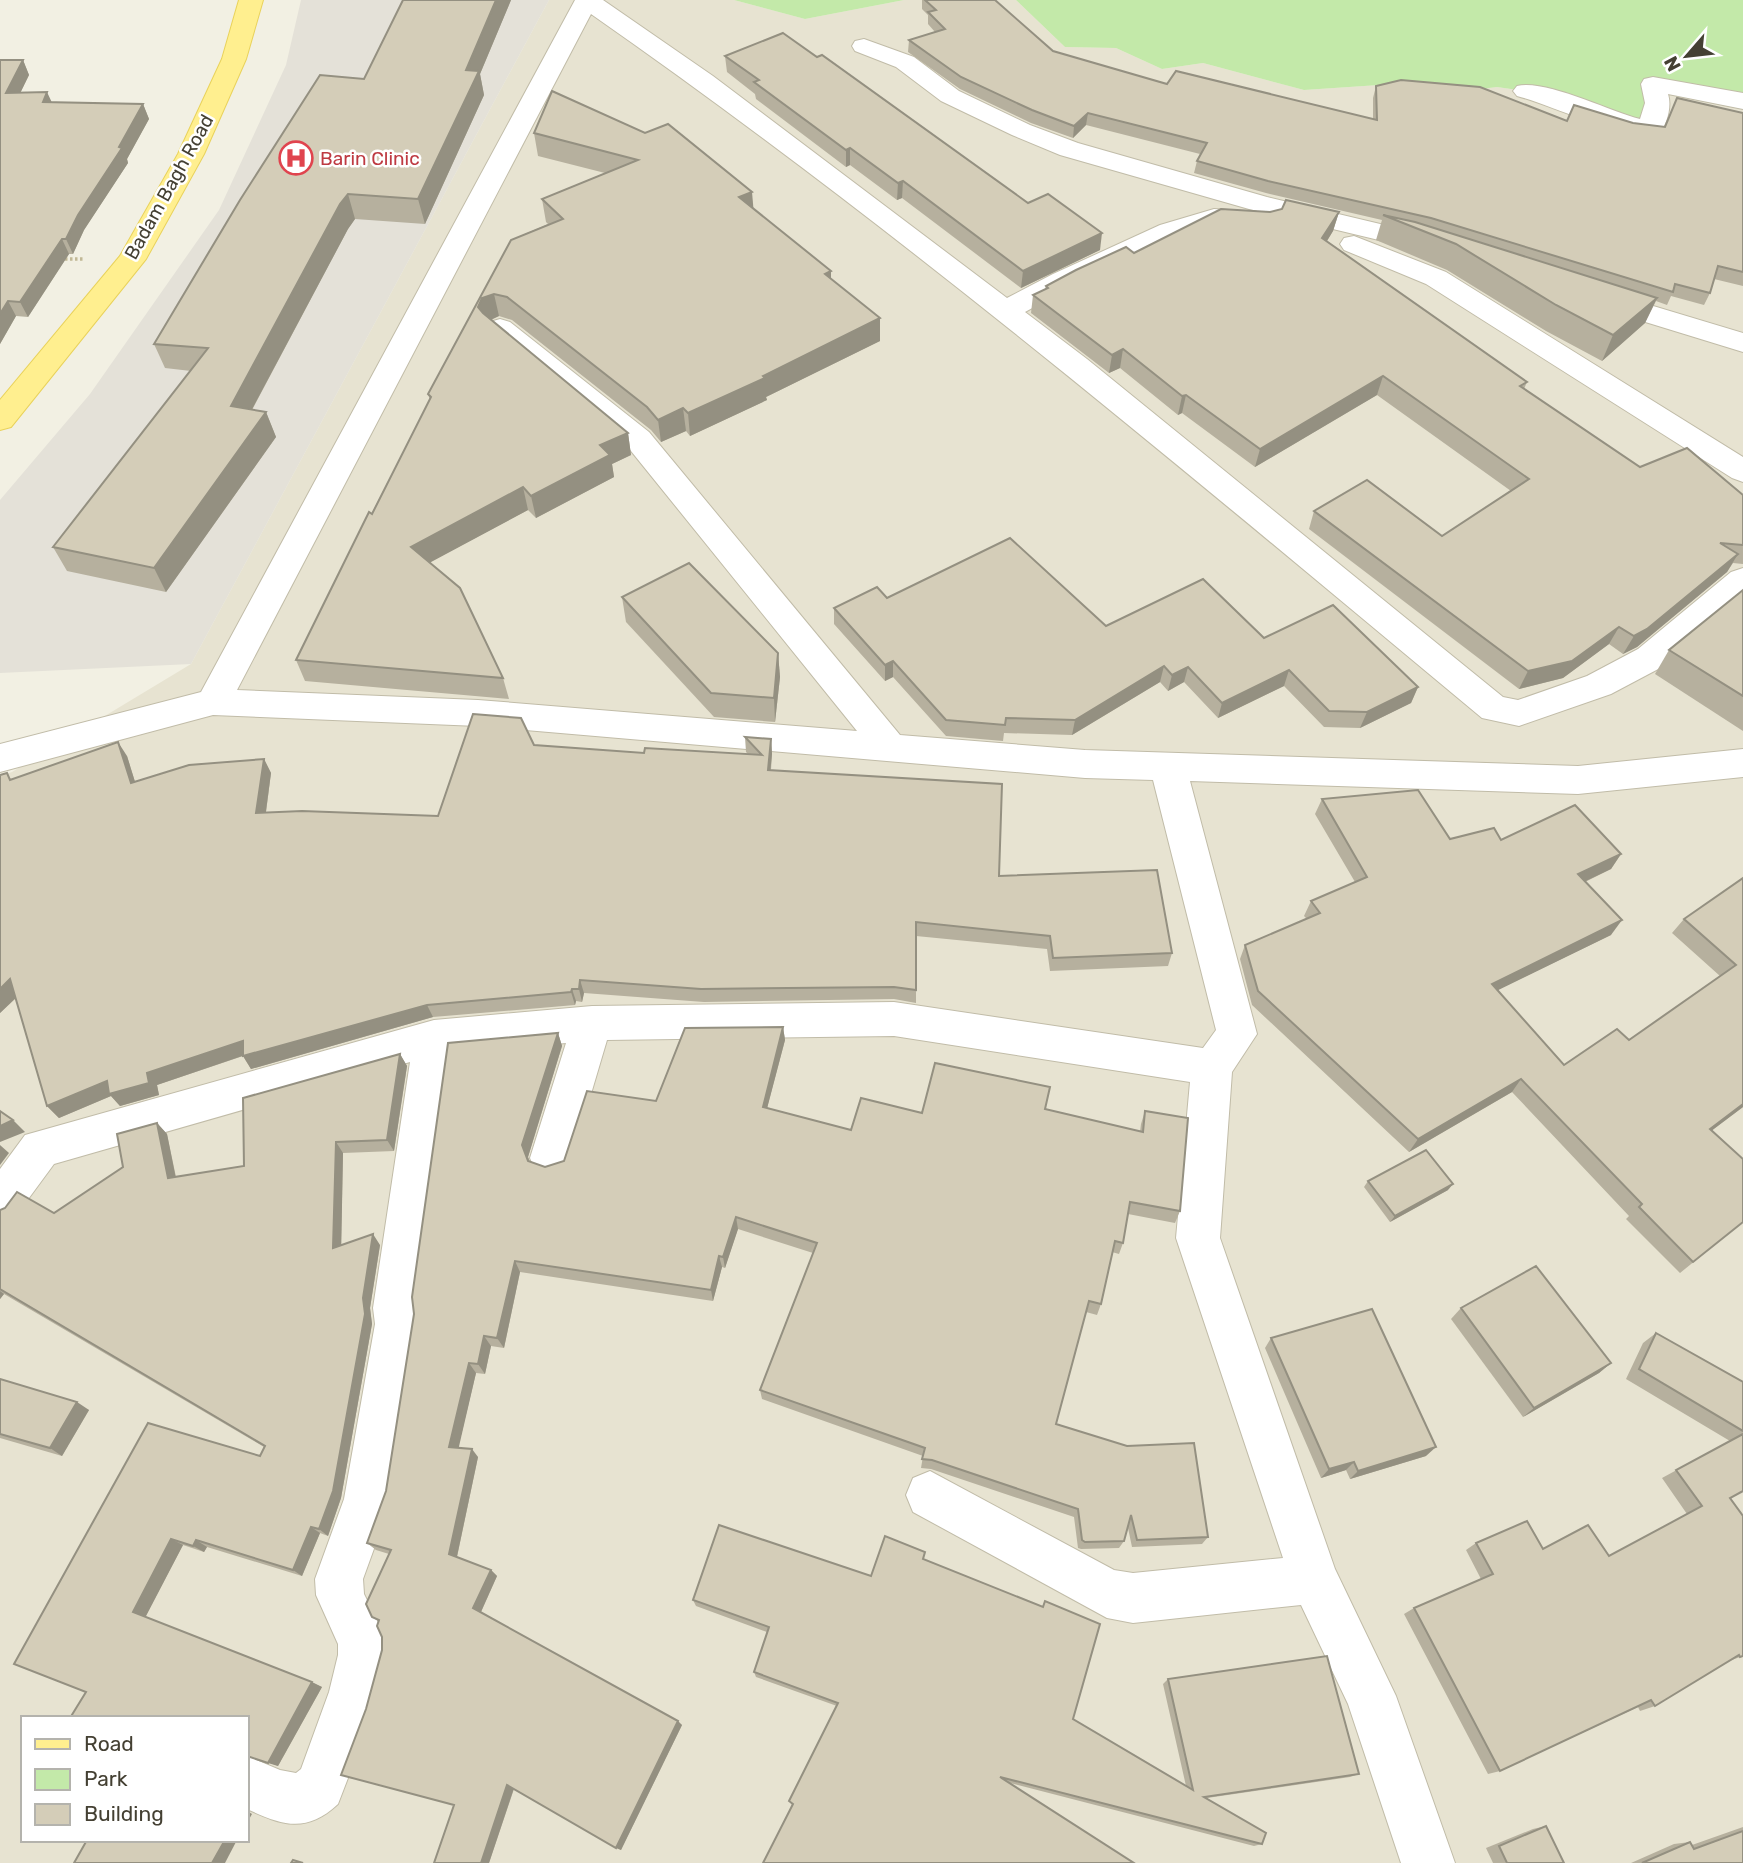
<svg xmlns="http://www.w3.org/2000/svg" width="1743" height="1863" font-family="Rubik,sans-serif">
	<style>
		.residential { fill: #e7e3d1; fill-rule: evenodd }
		.industrial { fill: #e4e1d8 }
		.green { fill: #c3e9a9 }
		.lines { fill: none; stroke-linecap: round; stroke-linejoin: round }
		.minor-casing { stroke: #c1bca8; stroke-width: 2 }
		.major-casing { stroke: #e9d25b; stroke-width: 2 }
		.path { stroke: #c1b896; stroke-width: 3.5; stroke-dasharray: 2.5 2.5; stroke-linecap: butt }
		.minor { fill: #fff; fill-rule: evenodd }
		.major { fill: #ffef8f; fill-rule: evenodd }
		.wall { fill: #b6b09e }
		.shaded-wall { fill: #949081 }
		.building { fill: #d4cdb8; stroke: #949081; stroke-width: 2 }
		.labels { text-anchor: middle; dominant-baseline: central; stroke-width: 5; stroke-linejoin: round; paint-order: stroke }
		.far-health-label { font-size: 19px; fill: #be3a42; stroke: #fff; text-anchor: start }
		.far-street-label { font-size: 19px; fill: #444033; stroke: #fff }
	</style>
	<rect width="100%" height="100%" fill="#f2f0e3"/>
	<path class="residential" d="M549,0H734L805,19L904,0H1016L1065,47L1116,48L1162,69L1203,63L1304,90L1424,82L1473,90L1497,87L1525,91L1653,84L1743,101V1863H0V776L12,772L191,664ZM23,1718H247V1840H23Z"/>
	<path class="industrial" d="M301,0H549L191,664L0,673V500L90,394L219,210L286,65Z"/>
	<g class="green">
		<path d="M734,0H904L805,19Z"/>
		<path d="M1016,0H1743V101L1653,84L1650,129L1525,91L1497,87L1473,90L1424,82L1304,90L1203,63L1162,69L1116,48L1065,47Z"/>
	</g>
	<g class="lines">
		<defs>
			<g id="minor">
				<path d="M575,0H603L713,76L1007,298L1053,274L1160,225L1214,209L1255,212L1259,218L1255,224C1240,227 1225,223 1212,227C1147,245 1084,280 1025,312L1087,359L1503,697L1518,700L1587,676L1638,649L1731,572L1743,568V598L1662,667L1611,694L1519,726L1482,718C1191,476 902,231 591,14L237,690L478,700L857,731L627,446L490,334L486,328L490,322L500,319L510,322L649,432L900,735L1085,750L1578,766L1743,749V777L1578,794L1190,781L1257,1034L1232,1072L1220,1238L1335,1569L1396,1696L1455,1863H1401L1348,1704L1301,1605L1133,1623L1107,1618L913,1512L906,1495L913,1478L930,1471L1114,1570L1133,1573L1283,1558L1176,1238L1190,1082L894,1036L607,1040L572,1158L566,1172L551,1177L536,1172L530,1158L566,1043L452,1054L417,1308L419,1324L392,1499L363,1579L364,1594L388,1643V1655L373,1713L338,1804C306,1834 282,1825 247,1809V1756L280,1770L296,1773L301,1769L329,1692L338,1655V1644L316,1595L315,1579L344,1499L375,1324L373,1308L410,1062L54,1164L15,1217L0,1223V1169L25,1135L434,1020L592,1006L894,1002L1203,1048L1216,1030L1153,780L1085,778L478,726L213,715L0,772V744L201,692Z"/>
				<path d="M864,39L914,57L959,91L1030,125L1078,143L1267,197L1439,238L1443,244L1439,250L1429,252L1249,209L1060,155L1012,135L941,101L896,67L855,51L852,46L855,41Z"/>
				<path d="M1653,77L1743,93V109L1668,94C1672,107 1667,124 1659,134C1628,142 1552,105 1517,96L1513,91L1517,86C1545,79 1609,111 1640,119L1645,103L1641,84L1644,79Z"/>
				<path d="M1354,236L1446,272L1743,457V482L1732,478L1426,284L1344,250L1340,244L1344,238Z"/>
				<path d="M1600,290L1743,333V352L1590,305L1586,299L1590,293Z"/>
			</g>
			<path id="major" d="M239,0H263L246,59L204,154L146,259L11,427L0,430V400L120,256L178,154L222,59Z"/>
		</defs>
		<use href="#minor" class="minor-casing"/>
		<use href="#major" class="major-casing"/>
		<path class="path" d="M60,259H83"/>
		<use href="#minor" class="minor"/>
		<use href="#major" class="major"/>
	</g>
	<g class="wall">
		<path d="M403,0H511L480,74L484,95L425,224L355,219L348,229L252,410L266,412L276,437L166,592L67,571L53,547L191,371L165,368L154,344L364,79Z"/>
		<path d="M922,0H995L1053,51L1167,84L1373,119V98L1376,86L1567,121L1633,123L1665,127L1743,113V286L1714,279L1710,293L1704,305L1671,296L1667,305L1656,301L1645,323L1602,361L1546,331L1447,270L1376,240L1382,220L1266,193L1194,173L1197,161L1200,154L1086,125L1073,138L1031,123L960,89L908,52L909,40L935,32L928,24V15L922,9Z"/>
		<path d="M725,56L817,57L1028,203L1100,250L1021,288L902,198L897,200L850,165L846,167L756,99L755,94L727,72Z"/>
		<path d="M0,60H23L29,75L20,93L51,102L143,104L149,119L127,159L128,163L84,230L73,254H69L28,317L16,316L0,344Z"/>
		<path d="M552,91L753,208L831,271V279L880,341L766,397L767,400L690,436L686,431L661,442L651,430L512,320L499,316L491,320L628,433L631,455L612,464L614,477L536,518L528,510L430,562L503,678L509,699L305,681L296,660L430,400L428,394L511,240L548,224L546,222L542,199L605,173L538,156L534,133Z"/>
		<path d="M1270,212H1339L1333,231L1327,241L1527,382L1524,389L1640,467L1743,495V564L1733,563L1727,572L1637,647L1623,654L1609,644L1563,678L1519,689L1309,529L1314,511L1442,536L1511,491L1377,395L1255,467L1182,413L1178,415L1120,368L1109,373L1031,313L1033,295L1045,289L1046,286L1134,253Z"/>
		<path d="M1743,590V731L1655,674L1669,650Z"/>
		<path d="M622,597L778,653L780,677L775,722L714,717L626,622Z"/>
		<path d="M887,598L1106,626L1264,638L1418,687L1411,703L1360,728L1324,727L1284,686L1218,718L1184,682L1168,691L1160,682L1072,735L1004,733L1003,741L946,736L893,677L885,681L834,624V608Z"/>
		<path d="M745,737L771,739L772,754L771,770L999,876L1172,953L1168,966L1050,971L1047,949L916,936V1003L894,999L704,1002L584,993L582,1002L576,1001L575,1005L433,1017L251,1069L243,1056L157,1085L159,1095L120,1106L111,1096L59,1118L47,1106L16,998L0,1013V775L12,779L127,756L135,782L264,759L271,773L266,812L438,816L534,745L644,753L749,755L746,752Z"/>
		<path d="M1322,799L1450,839L1501,840L1621,854L1611,869L1585,882L1611,935L1497,990L1564,1065L1629,1040L1720,976L1672,933L1684,919L1743,878V1107L1712,1130L1743,1222L1680,1273L1626,1219L1629,1216L1512,1092L1409,1152L1252,1005L1240,959L1245,945L1307,919L1304,916L1311,901L1355,882L1315,814Z"/>
		<path d="M783,1027L785,1040L767,1108L851,1130L922,1113L1045,1109L1140,1132L1141,1124L1145,1111L1180,1211L1175,1223L1128,1214L1123,1243L1119,1254L1112,1252L1101,1304L1097,1315L1086,1312L1056,1424L1208,1537L1202,1544L1132,1547L1128,1528L1124,1541L1119,1548L1081,1549L1078,1548L1074,1517L931,1469L921,1468L923,1456L762,1399L760,1390L813,1253L738,1229L725,1268L722,1267L713,1301L520,1272L504,1348L491,1346L485,1374L476,1373L458,1448L478,1457L457,1557L491,1570L497,1576L481,1612L682,1725L621,1850L514,1789L489,1863L454,1805L341,1775L366,1709L382,1650V1637L378,1621L372,1617L389,1554L376,1550L367,1543L558,1033L562,1046L528,1157L529,1161L545,1167L564,1161L656,1101Z"/>
		<path d="M400,1054L407,1066L394,1151L343,1153L341,1245H380L370,1308L372,1324L341,1498L328,1536L320,1533L302,1576L207,1547L204,1552L183,1545L145,1617L322,1687L278,1766L14,1664L260,1456L264,1447L4,1294L0,1299V1210L54,1213L123,1167L157,1123L167,1134L176,1177L244,1166Z"/>
		<path d="M1368,1181L1448,1190L1390,1222L1364,1187Z"/>
		<path d="M1461,1308L1611,1363L1599,1373L1523,1417L1451,1319Z"/>
		<path d="M1656,1333L1743,1382V1491L1730,1498L1740,1657L1729,1661L1655,1706L1640,1711L1638,1707L1500,1771L1488,1774L1404,1614L1414,1608L1481,1579L1466,1550L1476,1543L1609,1556L1687,1514L1662,1478L1730,1441L1626,1379L1643,1343Z"/>
		<path d="M1271,1338L1426,1456L1350,1479L1346,1470L1321,1478L1265,1348Z"/>
		<path d="M0,1379L89,1410L62,1456L0,1438Z"/>
		<path d="M924,1560L1042,1607L1045,1601L1073,1719L1186,1786L1163,1684L1168,1679L1359,1774L1350,1777L1207,1798L1262,1844L1254,1846L1010,1783L792,1805L789,1801L837,1706L756,1677L754,1672L767,1632L696,1606L693,1600L871,1576Z"/>
		<path d="M1546,1826L1564,1863H1493L1486,1848L1533,1829Z"/>
		<path d="M1743,1827V1863H1631L1674,1844L1690,1842L1692,1845Z"/>
	</g>
	<g class="shaded-wall">
		<path d="M496,0H511L480,74L484,95L425,224L418,199L466,70Z"/>
		<path d="M23,60L29,75L13,108L6,93Z"/>
		<path d="M47,92L54,107L43,102Z"/>
		<path d="M143,104L149,119L127,159L128,163L84,230L73,254L66,239L78,215L119,147Z"/>
		<path d="M1088,113L1086,125L1073,138L1074,126Z"/>
		<path d="M850,148V165L846,167V150Z"/>
		<path d="M903,181L902,198L897,200L898,183Z"/>
		<path d="M752,192L754,215L739,197Z"/>
		<path d="M348,194L355,219L348,229L241,430L231,406L340,204Z"/>
		<path d="M1339,212L1333,231L1317,257L1322,238Z"/>
		<path d="M1102,233L1100,250L1021,288L1023,271Z"/>
		<path d="M62,239L69,254L28,317L20,302Z"/>
		<path d="M831,271V294L825,274Z"/>
		<path d="M494,294L499,316L488,321L478,307L482,298Z"/>
		<path d="M1657,298L1645,323L1602,361L1613,335Z"/>
		<path d="M8,301L16,316L0,344V314Z"/>
		<path d="M880,318V341L766,397L767,400L690,436L688,413Z"/>
		<path d="M1123,349L1120,368L1109,373L1112,355Z"/>
		<path d="M1383,376L1377,395L1255,467L1260,449Z"/>
		<path d="M1186,395L1182,413L1178,415L1182,396Z"/>
		<path d="M683,408L686,431L661,442L658,420Z"/>
		<path d="M266,412L276,437L166,592L154,568Z"/>
		<path d="M628,433L631,455L612,464L614,477L536,518L531,496L600,445Z"/>
		<path d="M523,487L528,510L418,569L411,547Z"/>
		<path d="M1738,554L1727,572L1637,647L1623,654L1634,636Z"/>
		<path d="M1619,627L1609,644L1563,678L1519,689L1528,671Z"/>
		<path d="M778,653L780,677L775,722L774,698Z"/>
		<path d="M893,661V677L885,681V665Z"/>
		<path d="M1164,666L1160,682L1072,735L1075,720Z"/>
		<path d="M1188,667L1184,682L1168,691L1172,675Z"/>
		<path d="M1289,670L1284,686L1218,718L1222,703Z"/>
		<path d="M1418,687L1411,703L1360,728L1367,712Z"/>
		<path d="M771,739L772,754L769,784L768,770Z"/>
		<path d="M118,742L127,756L140,798L131,783Z"/>
		<path d="M264,759L271,773L264,826L256,813Z"/>
		<path d="M1621,854L1611,869L1569,889L1578,874Z"/>
		<path d="M1622,920L1611,935L1482,998L1492,984Z"/>
		<path d="M10,979L22,992L0,1013V989Z"/>
		<path d="M580,980L584,993L582,1002L579,989Z"/>
		<path d="M572,989L576,1001L575,1005L571,992Z"/>
		<path d="M427,1005L433,1017L251,1069L243,1056Z"/>
		<path d="M783,1027L785,1040L764,1120L763,1107Z"/>
		<path d="M558,1033L562,1046L528,1157L534,1173L522,1145Z"/>
		<path d="M243,1041L251,1053L157,1085L159,1095L120,1106L111,1096L59,1118L47,1106L107,1081L147,1073Z"/>
		<path d="M400,1054L407,1066L394,1151L387,1140Z"/>
		<path d="M1521,1079L1512,1092L1409,1152L1418,1139Z"/>
		<path d="M1743,1104V1107L1698,1141L1710,1129Z"/>
		<path d="M13,1120L25,1132L0,1142V1126Z"/>
		<path d="M157,1123L167,1134L178,1189L168,1178Z"/>
		<path d="M336,1142L343,1153L341,1258L333,1248Z"/>
		<path d="M0,1145L9,1153L0,1165Z"/>
		<path d="M1453,1184L1448,1190L1390,1222L1395,1216Z"/>
		<path d="M736,1217L738,1229L725,1268L723,1257Z"/>
		<path d="M373,1234L380,1245L370,1308L372,1324L341,1498L328,1536L319,1529L363,1298Z"/>
		<path d="M719,1256L722,1267L713,1301L711,1290Z"/>
		<path d="M515,1261L520,1272L504,1348L497,1338Z"/>
		<path d="M0,1291L4,1294L0,1299Z"/>
		<path d="M484,1336L491,1346L485,1374L478,1364Z"/>
		<path d="M469,1363L476,1373L457,1455L449,1447Z"/>
		<path d="M1611,1363L1599,1373L1523,1417L1534,1408Z"/>
		<path d="M77,1402L89,1410L62,1456L50,1448Z"/>
		<path d="M1436,1447L1426,1456L1350,1479L1358,1471Z"/>
		<path d="M472,1449L478,1457L456,1561L449,1554Z"/>
		<path d="M1354,1462L1346,1470L1321,1478L1329,1469Z"/>
		<path d="M311,1527L320,1533L302,1576L293,1570Z"/>
		<path d="M171,1539L183,1545L145,1618L133,1612Z"/>
		<path d="M196,1540L207,1547L204,1552L193,1546Z"/>
		<path d="M491,1570L497,1576L480,1614L473,1608Z"/>
		<path d="M312,1682L322,1687L278,1766L268,1763Z"/>
		<path d="M678,1721L682,1725L621,1850L616,1848Z"/>
		<path d="M507,1785L514,1788L489,1863H481Z"/>
		<path d="M247,1811L252,1814L247,1823Z"/>
		<path d="M225,1840H237L225,1863H212Z"/>
	</g>
	<g class="building">
		<path d="M403,0H496L466,70L479,71L418,199L348,194L340,204L231,406L266,412L154,568L53,547L208,348L154,344L240,200L320,75L364,79Z"/>
		<path d="M925,0H995L1053,51L1167,84L1176,71L1377,120L1376,86L1401,80L1480,87L1567,121L1574,105L1633,123L1665,127L1677,98L1743,113V272L1718,266L1710,293L1675,284L1673,292L1431,218L1268,181L1197,161L1207,143L1088,113L1074,126L1032,110L961,77L909,40L945,29L928,12L936,10Z"/>
		<path d="M783,33L817,57L822,55L1028,203L1048,194L1102,233L1023,271L903,181L898,183L850,148L846,150L754,82L759,80L725,56Z"/>
		<path d="M0,60H23L6,93L47,92L43,102L143,104L119,147L122,148L78,215L66,239H62L20,302L8,301L0,314Z"/>
		<path d="M552,91L645,133L668,124L752,192L739,197L831,271L825,274L880,318L763,376L765,378L688,413L683,408L658,420L647,407L507,297L494,294L482,298L478,307L483,313L628,433L600,445L610,455L531,496L523,487L411,547L460,588L503,678L296,660L369,512L372,514L431,397L428,394L511,240L563,219L542,199L638,160L534,133Z"/>
		<path d="M1286,200L1339,212L1322,238L1527,382L1520,386L1640,467L1687,448L1743,495V545L1720,543L1738,554L1647,629L1634,636L1619,627L1572,661L1528,671L1314,511L1367,480L1442,536L1529,479L1383,376L1260,449L1186,395L1182,396L1123,349L1112,355L1033,295L1048,288L1046,286L1076,270L1126,247L1134,253L1221,209L1270,212L1282,209Z"/>
		<path d="M1383,215L1415,222L1657,298L1613,335L1556,305L1456,244Z"/>
		<path d="M1010,538L1106,626L1203,579L1264,638L1333,605L1418,687L1367,712L1329,711L1289,670L1222,703L1188,667L1172,675L1164,666L1075,720L1006,718L1005,725L946,720L893,661L885,665L834,608L877,587L887,598Z"/>
		<path d="M689,563L778,653L774,698L711,693L622,597Z"/>
		<path d="M1743,590V696L1669,650Z"/>
		<path d="M473,714L521,718L534,745L644,753L645,748L762,755L745,737L771,739L768,770L1002,784L999,876L1157,870L1172,953L1053,958L1050,936L916,922V990L894,987L701,989L580,980L579,989H572L571,992L427,1005L243,1056V1041L147,1073L149,1083L109,1094L107,1081L47,1106L10,979L0,989V775L7,773L10,780L118,742L131,783L189,765L264,759L256,813L302,811L438,816Z"/>
		<path d="M1418,790L1450,839L1494,828L1501,840L1575,805L1621,854L1578,874L1622,920L1492,984L1564,1065L1617,1029L1629,1040L1736,965L1684,919L1743,878V1104L1710,1129L1743,1159V1222L1693,1262L1639,1207L1642,1204L1521,1079L1418,1139L1258,991L1245,945L1320,913L1311,901L1367,877L1322,799Z"/>
		<path d="M783,1027L763,1107L851,1130L861,1098L922,1113L935,1063L1050,1087L1045,1109L1143,1132L1145,1111L1188,1118L1180,1211L1130,1202L1123,1243L1115,1241L1101,1304L1089,1301L1056,1424L1127,1446L1194,1443L1208,1537L1137,1540L1131,1515L1124,1541L1085,1542L1082,1540L1078,1509L932,1460L922,1459L925,1448L760,1390L817,1243L736,1217L723,1257L719,1256L711,1290L515,1261L497,1338L484,1336L478,1364L469,1363L449,1447L472,1449L449,1554L491,1570L473,1608L678,1721L616,1848L507,1785L481,1863H434L454,1805L341,1775L366,1709L382,1650V1637L377,1626L379,1620L372,1617L366,1604L391,1550L367,1543L386,1491L414,1314L412,1297L448,1043L558,1033L522,1145L528,1161L545,1167L564,1161L587,1091L656,1101L685,1028Z"/>
		<path d="M400,1054L387,1140L336,1142L333,1248L373,1234L363,1298L365,1314L333,1491L319,1529L311,1527L293,1570L196,1540L193,1546L171,1539L133,1612L312,1682L268,1763L247,1756V1718H70L86,1692L14,1664L148,1423L260,1456L265,1446L0,1289V1210L5,1208L17,1192L54,1213L123,1167L117,1134L157,1123L168,1178L244,1166L243,1098Z"/>
		<path d="M0,1111L13,1120L0,1126Z"/>
		<path d="M1426,1150L1453,1184L1395,1216L1368,1181Z"/>
		<path d="M1536,1266L1611,1363L1534,1408L1461,1308Z"/>
		<path d="M1372,1309L1436,1447L1358,1471L1354,1462L1329,1469L1271,1338Z"/>
		<path d="M1656,1333L1743,1382V1431L1639,1369Z"/>
		<path d="M0,1379L77,1402L50,1448L0,1434Z"/>
		<path d="M1743,1434V1491L1730,1498L1743,1516V1656L1740,1657L1739,1655L1655,1706L1651,1700L1500,1771L1414,1608L1493,1574L1476,1543L1527,1521L1543,1549L1588,1525L1609,1556L1702,1506L1676,1470Z"/>
		<path d="M719,1525L871,1576L885,1536L925,1552L923,1559L1043,1607L1045,1601L1100,1624L1073,1719L1193,1790L1168,1679L1327,1656L1359,1774L1204,1797L1266,1833L1262,1844L1000,1777L1134,1863H763L793,1804L789,1801L838,1703L754,1672L769,1627L693,1600Z"/>
		<path d="M1546,1826L1564,1863H1507L1499,1846Z"/>
		<path d="M1743,1831V1863H1642L1690,1842L1694,1849Z"/>
		<path d="M87,1840H225L212,1863H74Z"/>
		<path d="M293,1860L303,1863H291Z"/>
	</g>
	<defs>
		<symbol id="hospital-ring" viewBox="-11 -11 22 22"><circle r="9.5" fill="#fff" stroke="#e0444e" stroke-width="1.5"/><path d="M-5-5h3v3.5h4V-5h3V5h-3V1.5h-4V5h-3Z" fill="#e0444e"/></symbol>
	</defs>
	<g fill-rule="evenodd">
		<use href="#hospital-ring" x="277" y="139" width="38" height="38"/>
	</g>
	<g class="labels">
		<g class="far-health-label">
			<text x="320" y="158">Barin Clinic</text>
		</g>
		<g class="far-street-label">
			<text transform="translate(169 187) rotate(-61)">Badam Bagh Road</text>
		</g>
	</g>
	<rect x="21" y="1716" width="228" height="126" fill="#ffffff" stroke="#b4b3ad" stroke-width="2"/>
	<rect x="35" y="1739" width="35" height="10" fill="#ffef8f" stroke="#b4b3ad" stroke-width="2"/>
	<text x="84" y="1751" font-size="21" fill="#444033">Road</text>
	<rect x="35" y="1769" width="35" height="21" fill="#c3e9a9" stroke="#b4b3ad" stroke-width="2"/>
	<text x="84" y="1786" font-size="21" fill="#444033">Park</text>
	<rect x="35" y="1804" width="35" height="21" fill="#d4cdb8" stroke="#b4b3ad" stroke-width="2"/>
	<text x="84" y="1821" font-size="21" fill="#444033">Building</text>
	<g transform="translate(1687 56) rotate(242)" stroke="#ffffff" stroke-width="5" paint-order="stroke">
	<path d="M0-5L12 26L0 18L-12 26Z" fill="#444033"/>
	<text y="-10" font-size="19" font-weight="bold" text-anchor="middle" fill="#444033">N</text>
	</g>
</svg>
